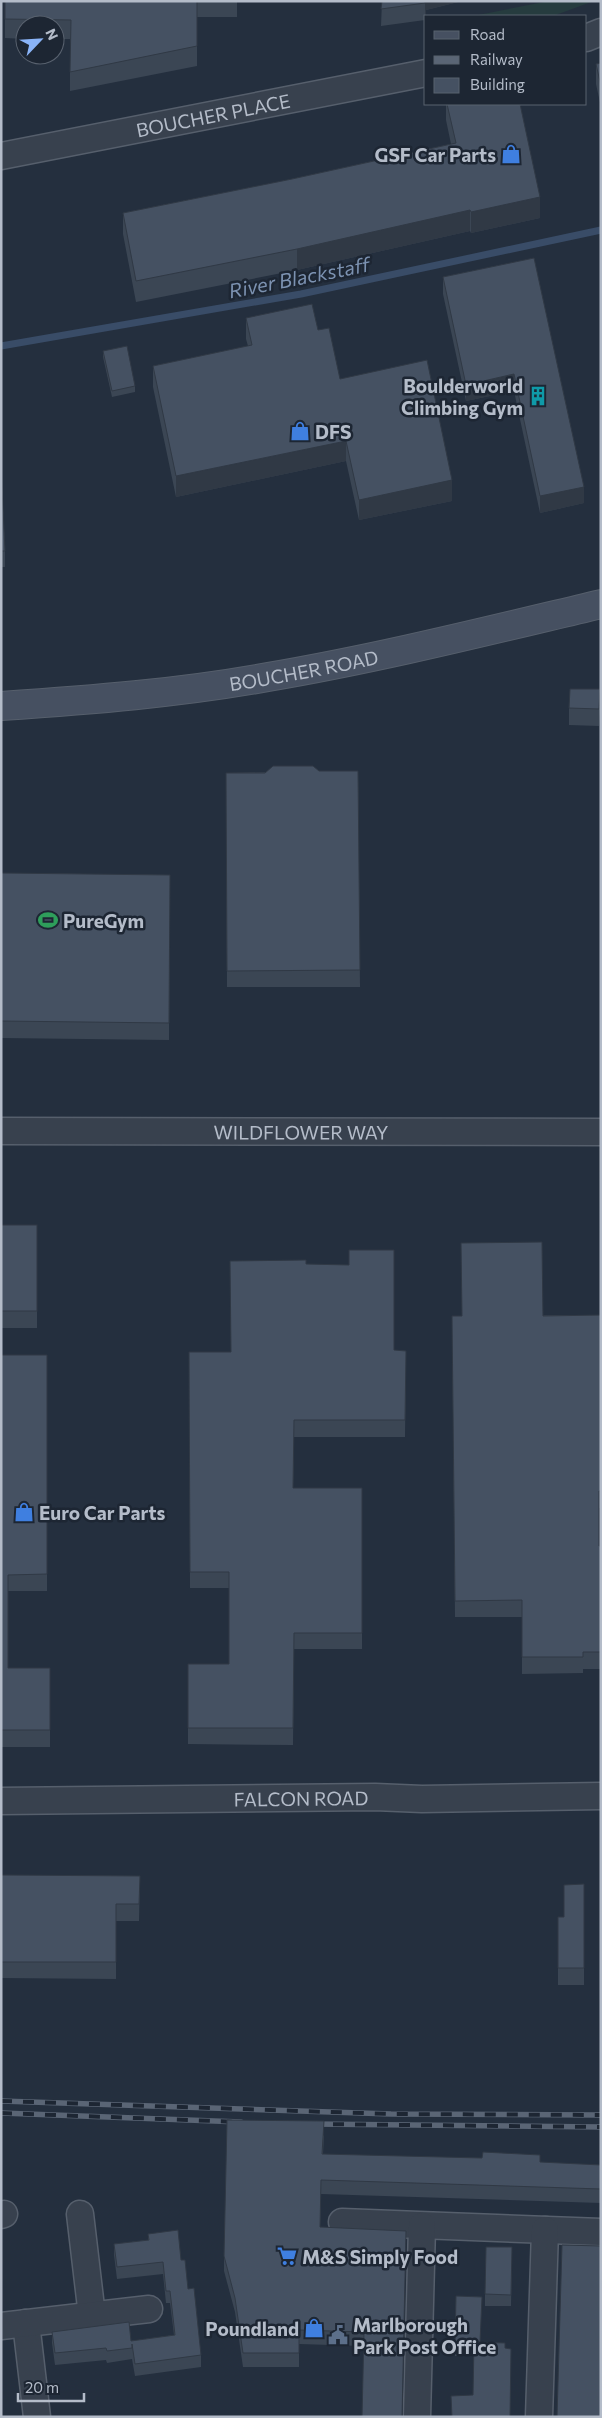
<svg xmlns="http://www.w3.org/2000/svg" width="602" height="2418" font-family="Commissioner,sans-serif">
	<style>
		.green { fill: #263c3f }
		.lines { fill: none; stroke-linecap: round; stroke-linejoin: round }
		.stream { stroke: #394c67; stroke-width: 7 }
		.street-casing { stroke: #565f6c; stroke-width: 29 }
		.secondary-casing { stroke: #565f6c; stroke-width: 30 }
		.street { stroke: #38414e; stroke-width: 26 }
		.secondary { stroke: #465061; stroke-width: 28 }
		.rail-casing { stroke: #5a6575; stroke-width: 5.5 }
		.rail { stroke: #1d2633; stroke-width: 4; stroke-dasharray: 11; stroke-linecap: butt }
		.wall { fill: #3b4654 }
		.shaded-wall { fill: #303945 }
		.building { fill: #455162; stroke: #303945 }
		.labels { text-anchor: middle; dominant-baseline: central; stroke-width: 5; stroke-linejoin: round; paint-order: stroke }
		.street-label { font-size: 19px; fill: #b4bcc9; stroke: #1d2633 }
		.poi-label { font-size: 19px; font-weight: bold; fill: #b4bcc9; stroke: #1d2633; text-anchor: start }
		.water-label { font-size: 20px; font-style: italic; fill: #7c92b1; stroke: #1d2633 }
	</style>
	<rect width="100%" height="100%" fill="#242f3e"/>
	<path class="green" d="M549,1H594L553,16H473Z"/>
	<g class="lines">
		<path class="stream" d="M1,346L301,294L601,230"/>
		<defs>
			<g id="street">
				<path d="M586,38L601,32"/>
				<path id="s1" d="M1,156L426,73"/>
				<path id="s2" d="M1,1131L601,1132"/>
				<path id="s3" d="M1,1801L375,1797L422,1799L601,1796"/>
				<path d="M80,2214L92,2316"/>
				<path d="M1,2215L4,2214"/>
				<path d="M342,2222L601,2232"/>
				<path d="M26,2323L37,2417"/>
				<path d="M1,2326L149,2309"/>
				<path d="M417,2417L422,2226"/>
				<path d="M539,2417L545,2230"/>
			</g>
			<g id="secondary">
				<path id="s4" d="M1,706C90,700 180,693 268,677C380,658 491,630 601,604"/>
			</g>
		</defs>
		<use href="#street" class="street-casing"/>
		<use href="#secondary" class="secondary-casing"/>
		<use href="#street" class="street"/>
		<use href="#secondary" class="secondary"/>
		<defs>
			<g id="rail">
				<path d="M1,2101L391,2114L601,2115"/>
				<path d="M1,2113L241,2122"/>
				<path d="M311,2124L601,2127"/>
			</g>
		</defs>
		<use href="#rail" class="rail-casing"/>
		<use href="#rail" class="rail"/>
	</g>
	<g class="wall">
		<path d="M5,1H237V17H197V66L70,91V39H55V25H25V39L5,38Z"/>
		<path d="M382,1H462L426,10L425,20L381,26Z"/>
		<path d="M601,63V107L596,84V64Z"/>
		<path d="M446,104H520L540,218L471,233L470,231L297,270L136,302L123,234V213L292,179L451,144L446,120Z"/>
		<path d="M534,258L584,503L540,513L514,391L466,401L443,294V277Z"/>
		<path d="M246,318L318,330L340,379L452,501L359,520L346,461L176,497L153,387V366L248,346L246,339Z"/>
		<path d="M103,351L135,386V392L112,397L103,357Z"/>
		<path d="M1,465L5,551V567H1Z"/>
		<path d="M600,706L599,726L569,725V708Z"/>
		<path d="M319,771H358L360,987H227L226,773Z"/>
		<path d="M1,873L170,875L169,1040L1,1038Z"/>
		<path d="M601,1149V1508H599V1546H601V1669H583V1673L522,1674V1617H455L452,1316L600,1315Z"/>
		<rect x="1" y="1225" width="36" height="103"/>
		<path d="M306,1264L394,1350L406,1351L405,1437H294L293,1488L362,1505V1649H294L293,1745L188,1744V1664H229V1588H190L189,1352H231Z"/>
		<path d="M1,1355H47V1591H8V1668H50V1747H1Z"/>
		<path d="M1,1875L140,1876L139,1921H116V1979L1,1978Z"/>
		<path d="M584,1884V1985H558V1917H564Z"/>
		<path d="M324,2135L323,2154L601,2165V2203L321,2194L320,2227L406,2231L363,2346L299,2344V2367H243L235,2312L224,2271V2256Z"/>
		<path d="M148,2234L181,2260L188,2289L201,2355V2367L135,2376L132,2359L107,2363L106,2360L55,2365L52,2343V2332L131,2341L174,2335L170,2303H166L163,2274L117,2279L114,2255V2244L148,2240Z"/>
		<path d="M512,2247L511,2306H485V2294Z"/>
		<path d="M456,2296L482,2297L474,2356H455Z"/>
	</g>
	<g class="shaded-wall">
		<path d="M425,1H462L426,10L425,20Z"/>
		<path d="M540,197V218L471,233V212Z"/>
		<path d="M470,210V231L297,270V249Z"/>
		<path d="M514,374V391L466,401V385Z"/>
		<path d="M346,441V461L176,497V476Z"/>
		<path d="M452,480V501L359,520V500Z"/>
		<path d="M584,487V503L540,513V496Z"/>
	</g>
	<g class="building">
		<path d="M5,1H197V46L70,72L71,20L5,19Z"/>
		<path d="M382,1H425V3L381,9Z"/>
		<path d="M601,63V86L596,64Z"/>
		<path d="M447,104H520L540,197L471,212L470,210L297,249L136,281L123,213L292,179L456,143Z"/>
		<path d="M534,258L584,487L540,496L514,374L466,385L443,277Z"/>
		<path d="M312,304L318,330L329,328L340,379L427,360L452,480L359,500L346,441L176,476L153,366L252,345L246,318Z"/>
		<path d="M127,346L135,386L112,391L103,351Z"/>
		<path d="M1,465L5,551H1Z"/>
		<path d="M570,689H600L599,709L569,708Z"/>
		<path d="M273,766H313L319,771H358L360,970L227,971L226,773H265Z"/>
		<path d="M1,873L170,875L169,1023L1,1021Z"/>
		<path d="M600,1149H601V1491H599V1546H601V1652H583V1657H522V1600L455,1601L452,1316H462L461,1243L542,1242L543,1316L601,1315Z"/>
		<rect x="1" y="1225" width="36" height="86"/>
		<path d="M349,1250H394V1350L406,1351L405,1420H294L293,1488H362V1633H294L293,1728H188V1664H229V1572H190L189,1352H231L230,1261L306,1260V1264L349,1265Z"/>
		<path d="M1,1355H47V1574L8,1575V1668H50V1730H1Z"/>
		<path d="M1,1875L140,1876L139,1904H116V1962H1Z"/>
		<path d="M584,1884V1968H558V1917H564V1885Z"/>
		<path d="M227,2120L324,2121L322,2154L482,2158L483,2152L540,2155V2162L601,2165V2189L321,2180L320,2227L406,2231L402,2417H362L364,2332L299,2330V2353H243L235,2298L224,2256Z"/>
		<path d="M178,2230L181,2260H185L188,2289L194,2288L201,2355L135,2364L132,2344V2348L107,2351L106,2348L55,2353L52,2332L129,2322L131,2341L175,2335L170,2291H166L163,2262L117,2267L114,2244L149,2240L148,2234Z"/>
		<path d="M562,2245L601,2246V2417H557Z"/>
		<path d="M486,2247H512L511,2295L485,2294Z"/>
		<path d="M456,2296L482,2297L480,2342H474V2344H455Z"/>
		<path d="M474,2342L505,2343V2348L511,2349L510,2417H452L451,2396L473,2395Z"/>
	</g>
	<defs>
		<symbol id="shop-bare" viewBox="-9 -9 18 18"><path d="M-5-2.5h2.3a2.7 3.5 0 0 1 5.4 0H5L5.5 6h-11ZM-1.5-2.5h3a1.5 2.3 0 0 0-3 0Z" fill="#3f7fe0" stroke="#1d2633" stroke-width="2.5" paint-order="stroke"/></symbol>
		<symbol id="building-bare" viewBox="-9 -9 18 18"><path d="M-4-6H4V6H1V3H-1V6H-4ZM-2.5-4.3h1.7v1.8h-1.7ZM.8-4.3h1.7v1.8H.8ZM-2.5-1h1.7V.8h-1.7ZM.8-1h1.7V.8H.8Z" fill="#0f9aa8" stroke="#1d2633" stroke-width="2.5" paint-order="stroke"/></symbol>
		<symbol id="stadium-bare" viewBox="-9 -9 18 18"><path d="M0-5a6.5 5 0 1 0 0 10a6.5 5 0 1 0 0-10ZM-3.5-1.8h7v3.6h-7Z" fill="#2e9e5b" stroke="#1d2633" stroke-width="2.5" paint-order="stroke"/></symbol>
		<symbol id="supermarket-bare" viewBox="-9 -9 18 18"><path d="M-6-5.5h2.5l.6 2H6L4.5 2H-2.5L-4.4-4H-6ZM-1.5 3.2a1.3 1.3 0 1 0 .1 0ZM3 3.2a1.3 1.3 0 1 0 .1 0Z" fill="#3f7fe0" stroke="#1d2633" stroke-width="2.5" paint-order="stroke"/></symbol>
		<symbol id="civic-bare" viewBox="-9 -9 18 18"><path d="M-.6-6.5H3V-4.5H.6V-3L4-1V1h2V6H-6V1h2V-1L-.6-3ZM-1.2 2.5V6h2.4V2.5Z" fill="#5c6f8a" stroke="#1d2633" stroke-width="2.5" paint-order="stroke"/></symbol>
	</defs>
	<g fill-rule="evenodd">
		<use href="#shop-bare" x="497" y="140" width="28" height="28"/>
		<use href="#building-bare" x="524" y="382" width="28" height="28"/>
		<use href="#shop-bare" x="286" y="417" width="28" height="28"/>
		<use href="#stadium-bare" x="34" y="906" width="28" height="28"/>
		<use href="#shop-bare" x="10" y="1498" width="28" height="28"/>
		<use href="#supermarket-bare" x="273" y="2242" width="28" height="28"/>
		<use href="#shop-bare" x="300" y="2314" width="28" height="28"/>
		<use href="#civic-bare" x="324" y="2321" width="28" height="28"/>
	</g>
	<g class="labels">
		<g class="street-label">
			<text stroke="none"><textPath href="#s1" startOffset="216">BOUCHER PLACE</textPath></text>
			<text stroke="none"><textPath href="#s4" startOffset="305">BOUCHER ROAD</textPath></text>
			<text stroke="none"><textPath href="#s2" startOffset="300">WILDFLOWER WAY</textPath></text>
			<text stroke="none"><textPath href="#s3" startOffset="300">FALCON ROAD</textPath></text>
		</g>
		<g class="poi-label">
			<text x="496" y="154" text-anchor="end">GSF Car Parts</text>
			<text x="523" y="385" text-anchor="end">Boulderworld<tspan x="523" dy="22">Climbing Gym</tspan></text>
			<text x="315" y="431">DFS</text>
			<text x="63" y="920">PureGym</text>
			<text x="39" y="1512">Euro Car Parts</text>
			<text x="302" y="2256">M&amp;S Simply Food</text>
			<text x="353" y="2324">Marlborough<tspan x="353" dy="22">Park Post Office</tspan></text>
			<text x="299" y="2328" text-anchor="end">Poundland</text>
		</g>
		<g class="water-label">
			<text transform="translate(299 277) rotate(-11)">River Blackstaff</text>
		</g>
	</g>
	<rect width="602" height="2418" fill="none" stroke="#b4bcc9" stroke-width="5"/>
	<rect x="424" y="15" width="162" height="90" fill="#1d2633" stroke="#59626f"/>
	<rect x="434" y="31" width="25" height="8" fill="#465061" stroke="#59626f"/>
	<text x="470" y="40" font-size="15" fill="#b4bcc9">Road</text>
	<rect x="434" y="56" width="25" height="8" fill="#5a6575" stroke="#59626f"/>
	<text x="470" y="65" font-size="15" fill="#b4bcc9">Railway</text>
	<rect x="434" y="78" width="25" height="15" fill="#455162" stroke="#59626f"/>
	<text x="470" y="90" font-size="15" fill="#b4bcc9">Building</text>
	<g transform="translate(40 40) rotate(65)"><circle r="24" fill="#1d2633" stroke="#59626f"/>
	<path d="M0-4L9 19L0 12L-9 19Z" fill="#8ab4f8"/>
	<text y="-8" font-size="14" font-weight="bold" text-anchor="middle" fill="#b4bcc9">N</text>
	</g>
	<path d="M18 2393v8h66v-8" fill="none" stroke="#b4bcc9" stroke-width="2.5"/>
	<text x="25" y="2393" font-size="15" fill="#b4bcc9" stroke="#1d2633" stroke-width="4" paint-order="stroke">20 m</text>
</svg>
